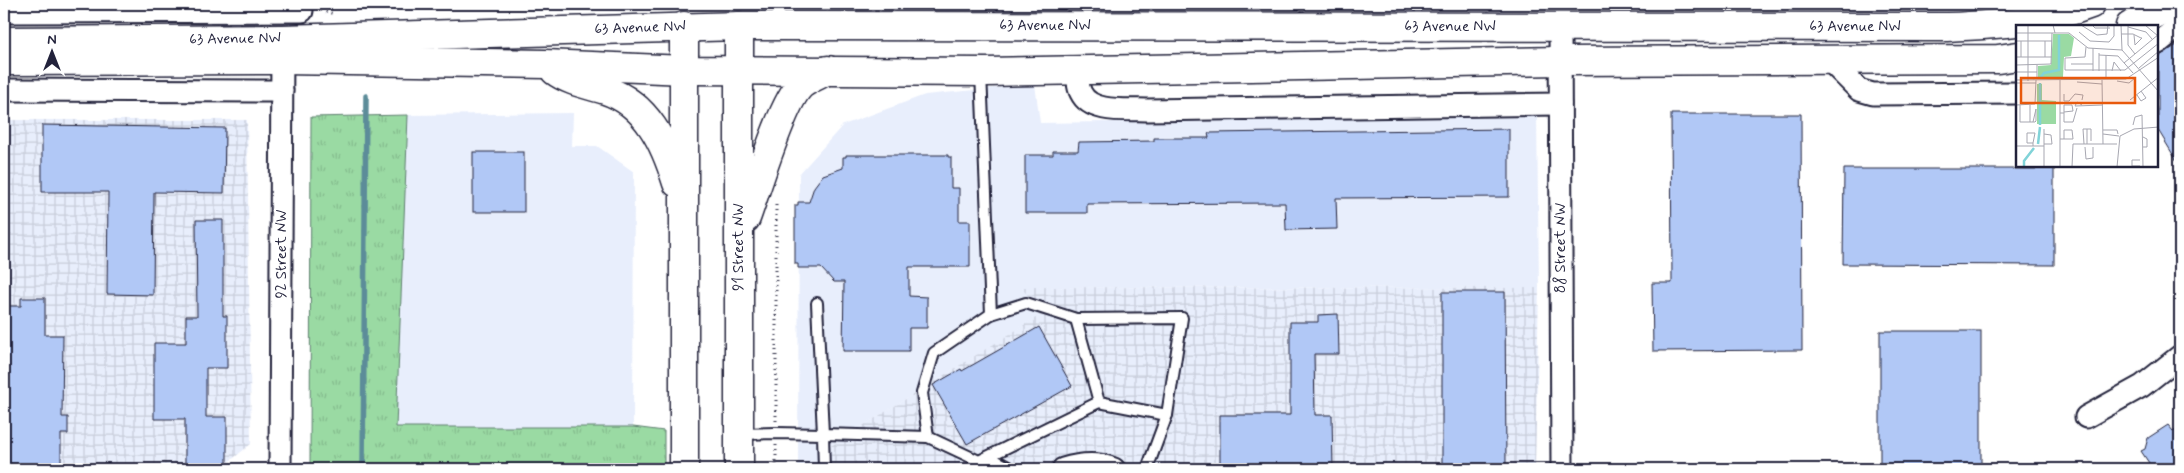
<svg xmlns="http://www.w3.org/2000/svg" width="2184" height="473" font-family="Mynerve,sans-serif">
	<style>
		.built { fill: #e8eefc }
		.industrial { fill: url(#industrial-grid) }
		.grass { fill: url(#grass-tufts); stroke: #5e7e6f }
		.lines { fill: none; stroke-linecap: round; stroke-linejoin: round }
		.stream { stroke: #5b8c99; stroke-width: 5.5 }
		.building { fill: #b1c8f6; stroke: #22223b }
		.service-casing { stroke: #22223b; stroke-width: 14 }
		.minor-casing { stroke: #22223b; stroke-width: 25 }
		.secondary-casing { stroke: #22223b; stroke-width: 31 }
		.path { stroke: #22223b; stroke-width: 3; stroke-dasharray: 1 4; stroke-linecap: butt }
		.service { stroke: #fff; stroke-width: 10 }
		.minor { stroke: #fff; stroke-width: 21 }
		.secondary { stroke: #fff; stroke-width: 28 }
		.labels { text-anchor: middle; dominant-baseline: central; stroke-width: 4.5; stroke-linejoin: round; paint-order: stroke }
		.street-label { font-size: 15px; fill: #22223b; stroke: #fff }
		.inset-river { fill: none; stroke: #81d3d8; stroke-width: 2.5 }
		.inset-road { fill: none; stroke: #a7a7b1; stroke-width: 1 }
		.view { fill: #e8590c; fill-opacity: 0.15; stroke: #e8590c; stroke-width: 2.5 }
		.inset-edge { fill: none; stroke: #22223b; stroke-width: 2.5 }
	</style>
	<defs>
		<pattern id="industrial-grid" width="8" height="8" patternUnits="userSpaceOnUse" patternTransform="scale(1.25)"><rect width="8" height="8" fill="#e8eefc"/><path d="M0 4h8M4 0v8" fill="none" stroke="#c7ccd9"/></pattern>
		<pattern id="grass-tufts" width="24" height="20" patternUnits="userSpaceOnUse" patternTransform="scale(1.25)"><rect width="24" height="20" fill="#9adaa3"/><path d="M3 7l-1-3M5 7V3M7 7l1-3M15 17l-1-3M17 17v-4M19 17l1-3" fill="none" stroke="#84bb8d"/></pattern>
	</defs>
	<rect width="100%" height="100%" fill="#fff"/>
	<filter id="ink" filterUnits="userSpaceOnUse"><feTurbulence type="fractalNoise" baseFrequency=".02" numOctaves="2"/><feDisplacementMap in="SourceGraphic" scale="10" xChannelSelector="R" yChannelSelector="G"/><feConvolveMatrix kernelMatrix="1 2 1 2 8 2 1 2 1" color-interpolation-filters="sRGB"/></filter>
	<g filter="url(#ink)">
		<g class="built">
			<path d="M1035,84L1040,123L1537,115L1539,288L1022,287L1043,314L821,452L817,469H798L799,174L843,125L925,95Z"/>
			<path d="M573,113L572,146H597L634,172L633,427H396L408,115Z"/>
		</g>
		<g class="industrial">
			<path d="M4,120H247L251,444L220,469H4Z"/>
			<path d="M1021,287L1539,288L1535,469H817L821,452L1042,314Z"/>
		</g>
		<path class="grass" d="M408,115L396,427H633L664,431V469H310L311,117Z"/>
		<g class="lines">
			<path class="stream" d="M363,469L366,96"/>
		</g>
		<g class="building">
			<path d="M2180,43V166L2158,130V57Z"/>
			<path d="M1671,114H1801L1802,350L1653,351L1652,283H1672Z"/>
			<path d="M42,125L225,128L224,193L154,192L153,295L107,294L108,192H42Z"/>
			<path d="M1509,129V197L1336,198L1337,229L1286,230L1285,203L1087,204V213H1025V155H1053V151H1078L1079,142L1154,141V138H1209L1208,133Z"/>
			<rect x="473" y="152" width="51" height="60"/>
			<path d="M846,155H948V157H951V188H959V221H970V267H909V296L927,297V328H909V351H843L844,282H834L821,268H798V264H795V205H798V202H809L814,187L823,175L843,168V157H846Z"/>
			<path d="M1844,169H2054V265L1843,264Z"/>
			<path d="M196,220H223V316H227V368H206V417H227V468H185V419H154V343H186V316H197Z"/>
			<path d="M1442,292H1505L1506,469H1442Z"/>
			<path d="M21,298H45V335H63L62,417H68V434H61V466H35V469H18V464H4V306H21Z"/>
			<path d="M1338,314L1339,354H1314L1315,415H1332L1333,469H1220V415H1290V322H1318V315Z"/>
			<path d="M1039,327L1072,386L967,444L933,385L961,369L962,371Z"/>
			<rect x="1880" y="331" width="101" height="138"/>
			<path d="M2168,425L2173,431L2180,426V469H2153L2141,451L2145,449L2148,438Z"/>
		</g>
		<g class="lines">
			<defs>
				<g id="service">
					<path d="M981,73L991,314"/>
					<path d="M817,303L823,434L928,437L922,393L934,353L991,314L1026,303L1076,319L1182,318L1167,415"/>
					<path d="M1099,402L1167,415L1147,469"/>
					<path d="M740,434L776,433L823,434L824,469"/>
					<path d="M928,437L979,461L1099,402L1076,319"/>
					<path d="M989,457L1012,469"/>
				</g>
				<g id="minor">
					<path d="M4,12L302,11"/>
					<path d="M1560,27L1562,469"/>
					<path d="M2158,43L2180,25"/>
					<path d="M1830,61L1859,90L1873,94L2018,93"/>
					<path d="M1079,70C1078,78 1077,86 1081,93C1091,114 1128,109 1147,110L1560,104"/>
					<path d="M4,90L282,91"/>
					<path d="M2086,417L2142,386L2180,356"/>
					<path d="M280,469L282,44"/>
					<path d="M1063,469C1080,464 1097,462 1114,469"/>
				</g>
				<g id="secondary">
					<path d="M684,26V469"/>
					<path d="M739,26V469"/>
					<path d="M2130,26L2175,4"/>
					<path d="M4,41L282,39L739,26L1947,27C1996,25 2045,22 2091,4"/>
					<path d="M4,61L282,60L545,64L685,70L987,72L1560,61L1998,59L2018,56"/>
					<path d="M555,71C568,81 589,85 605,90C648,104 665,144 677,183"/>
					<path d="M746,218C756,191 782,102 801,85C808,79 819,75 828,70"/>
				</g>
			</defs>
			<use href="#service" class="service-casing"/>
			<use href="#minor" class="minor-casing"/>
			<use href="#secondary" class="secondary-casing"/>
			<g class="path">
				<path d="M321,10L334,14"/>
				<path d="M776,421V205"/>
				<path d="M776,445V469"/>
			</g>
			<use href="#service" class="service"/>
			<use href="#minor" class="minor"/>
			<use href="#secondary" class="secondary"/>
		</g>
	</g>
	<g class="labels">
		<g class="street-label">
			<text x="1045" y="26">63 Avenue NW</text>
			<text x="1450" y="27">63 Avenue NW</text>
			<text x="1855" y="27">63 Avenue NW</text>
			<text transform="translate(640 28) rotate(-2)">63 Avenue NW</text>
			<text transform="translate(235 39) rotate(-1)">63 Avenue NW</text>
			<text transform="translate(739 247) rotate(-90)">91 Street NW</text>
			<text transform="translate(1561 248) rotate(-90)">88 Street NW</text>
			<text transform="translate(282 254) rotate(-90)">92 Street NW</text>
		</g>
	</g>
	<g transform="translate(2016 25)">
		<rect width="142" height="142" fill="#fff"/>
		<path d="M37,9H53L58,13L55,31L48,32L47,52L22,53V41L35,40ZM21,59H26V75L40,76V99H21Z" fill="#9adaa3"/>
		<path d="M44,10V46L25,54L22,52L24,47L42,43L41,13L38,11Z" fill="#9adaa3"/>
		<path class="inset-river" d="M24,53L28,48L43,45V10M24,100V58M22,119L24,102M8,142V136L18,123"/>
		<path class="inset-road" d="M0,0H37L39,8M12,0V56M65,0L81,10L91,9L92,0M76,0L79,3H94M105,0L106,25L143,67M112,0V20L119,29M129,0L142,11M112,2L130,7L136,14M63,7L74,16L93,17L98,11V0M0,8H53L72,23L106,25M105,9H117L125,13H126L119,20L118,10M0,16H36M70,22L69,32L49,33V45H109L143,18M77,23V46M83,30L102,31L117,48M0,32H36M5,32V16M29,32V16M108,38L143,9M55,39H77M0,40L35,39L36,8M123,43L143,26M83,46V28M96,46L98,37L105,46M0,47H21M90,52V30M17,54L21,53V40M0,55L110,54L143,32M44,55V142M86,55L87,119M101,56L113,58L119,53M61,57L86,59M0,58H20M48,69V76H53L59,69L67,70L66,75M121,70L125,76L130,73L125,66M114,75L143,52M0,80L19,79L20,55M4,80V97H14M14,80V97H19L20,96V84L17,97M66,80L61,77L59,81L87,80M48,87L57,86L56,80H48V88M44,88H48V97H57L61,83M117,100L119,92L126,90L127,142M28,104V142M71,104H75V116M87,105H101L102,109M28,109L35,110L36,119H28M87,109L103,111M44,114H57L56,105H48V114M17,118L19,108H11V118H17V121M68,119L67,104H71V119M0,121H28M69,122L70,134L77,133V122M127,122H131V114L127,112M124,141H116V135H124M56,142L57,119H101M101,142L104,111L118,104L143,102"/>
		<path class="view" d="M5,53H119V78H5Z"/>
		<rect width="142" height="142" class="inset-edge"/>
	</g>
	<rect width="2184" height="473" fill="none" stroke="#fff" stroke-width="20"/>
	<rect x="10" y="10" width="2164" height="453" fill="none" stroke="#22223b" stroke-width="2" filter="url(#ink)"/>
	<g transform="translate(52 52)" stroke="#ffffff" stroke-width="4" paint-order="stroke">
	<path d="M0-4L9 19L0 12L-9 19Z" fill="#22223b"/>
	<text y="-8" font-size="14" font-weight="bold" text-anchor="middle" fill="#22223b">N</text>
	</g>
</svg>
